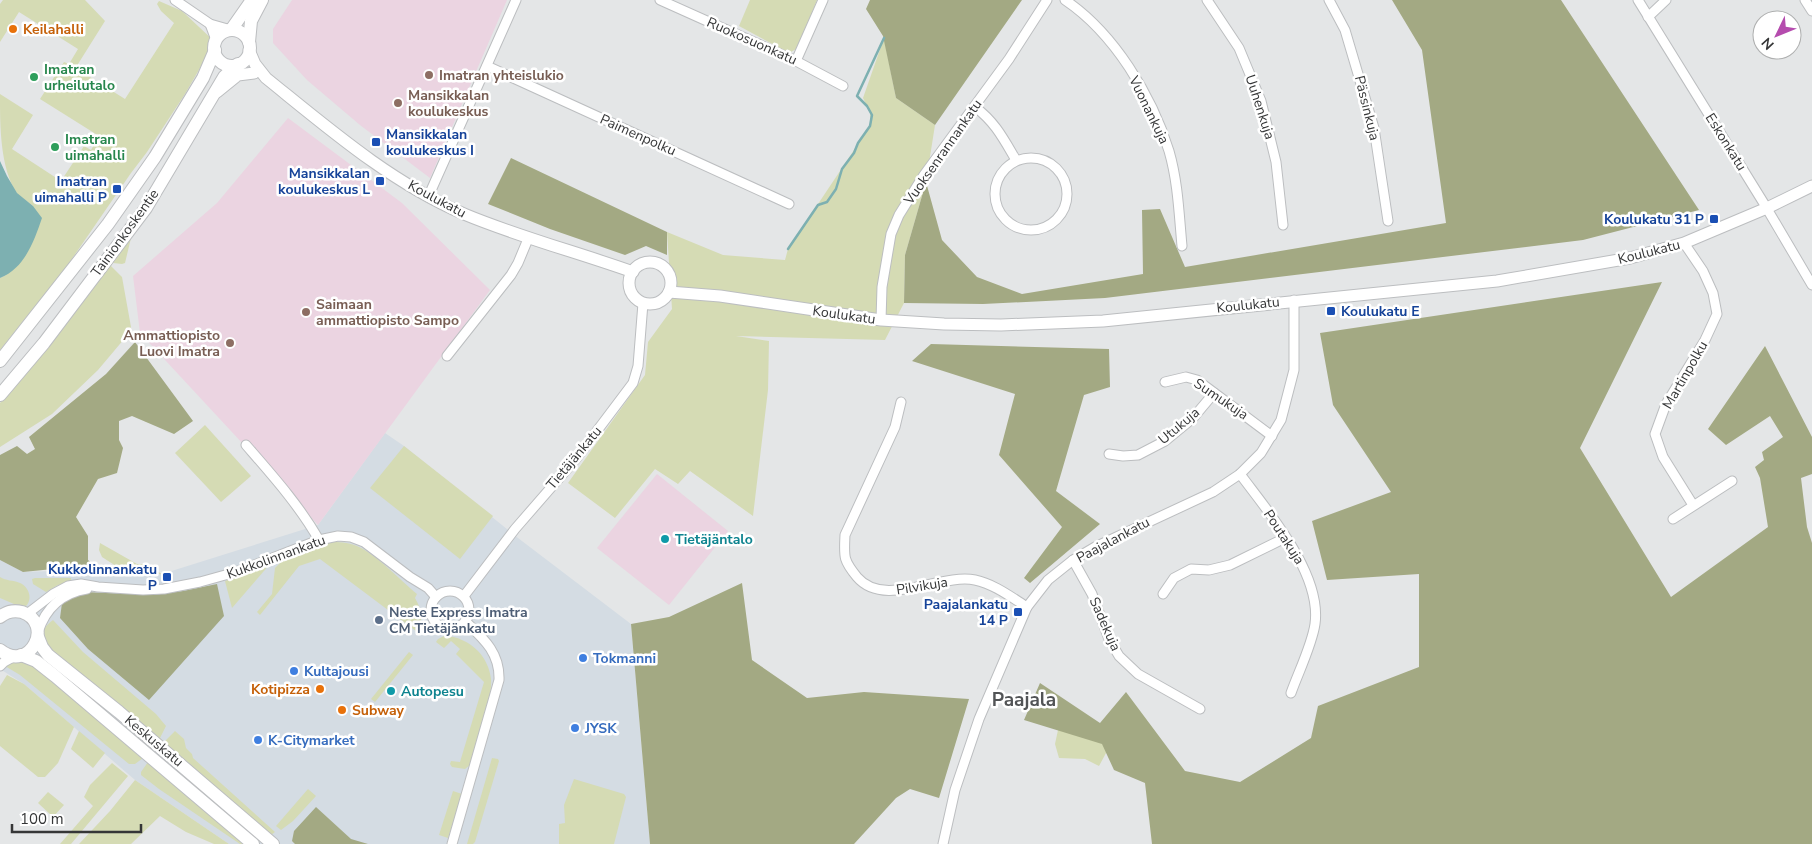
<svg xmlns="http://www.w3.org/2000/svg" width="1812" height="844" font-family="'Nunito Sans',sans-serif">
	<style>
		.built { fill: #d4dce3 }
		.education { fill: #ebd4e1 }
		.green { fill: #d5dbb4 }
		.forest { fill: #a3a983 }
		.water { fill: #7db0b1 }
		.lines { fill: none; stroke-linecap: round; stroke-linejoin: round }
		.stream { stroke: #7db0b1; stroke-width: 2.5 }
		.minor-casing { stroke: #bcbec0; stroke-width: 11 }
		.tertiary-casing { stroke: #bcbec0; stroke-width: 13 }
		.secondary-casing { stroke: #bcbec0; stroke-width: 14 }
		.minor { stroke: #fff; stroke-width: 9 }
		.tertiary { stroke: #fff; stroke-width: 11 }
		.secondary { stroke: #fff; stroke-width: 12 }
		.food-dot { fill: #e8710a; stroke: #fff; stroke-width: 2 }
		.education-dot { fill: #8d6e63; stroke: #fff; stroke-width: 2 }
		.leisure-dot { fill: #2e9e5b; stroke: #fff; stroke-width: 2 }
		.transit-dot { fill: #1a4fb4; stroke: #fff; stroke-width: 2 }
		.culture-dot { fill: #0f9aa8; stroke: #fff; stroke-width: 2 }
		.service-dot { fill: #5c6f8a; stroke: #fff; stroke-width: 2 }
		.shop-dot { fill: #3f7fe0; stroke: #fff; stroke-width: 2 }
		.labels { text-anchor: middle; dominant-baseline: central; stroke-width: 5; stroke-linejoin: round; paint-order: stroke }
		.food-label { font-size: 14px; font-weight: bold; fill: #c56008; stroke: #fff; text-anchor: start }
		.street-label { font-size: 14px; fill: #353637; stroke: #fff }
		.leisure-label { font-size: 14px; font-weight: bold; fill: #27864d; stroke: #fff; text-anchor: start }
		.education-label { font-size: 14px; font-weight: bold; fill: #785e54; stroke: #fff; text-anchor: start }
		.transit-label { font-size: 14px; font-weight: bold; fill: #164399; stroke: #fff; text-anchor: end }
		.culture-label { font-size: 14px; font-weight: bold; fill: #0d838f; stroke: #fff; text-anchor: start }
		.service-label { font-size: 14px; font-weight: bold; fill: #4e5e75; stroke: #fff; text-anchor: start }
		.shop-label { font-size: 14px; font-weight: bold; fill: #366cbe; stroke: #fff; text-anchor: start }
		.district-label { font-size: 19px; font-weight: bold; fill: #525456; stroke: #fff }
	</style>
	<rect width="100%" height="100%" fill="#e4e6e7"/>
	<path class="built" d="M385,433L404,446L518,538L631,624L650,844H229L135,780L24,684L0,669V560L23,572L82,570L130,575L162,574L318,525Z"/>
	<g class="education">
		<path d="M292,0H507L430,178L360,125L307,80L273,43V29Z"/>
		<path d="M288,118L402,203L490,290L318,525L140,333L133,276L217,203Z"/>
		<path d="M657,474L728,531L669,605L597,548Z"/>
	</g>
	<g class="green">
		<path d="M3,0H85L105,21L78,64L82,72L125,99L174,23L161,11L157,4L159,1L182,11L215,42L185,94L147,152L131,173L67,266L0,350V278L6,275L33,206C28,202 22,198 17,194C0,167 0,127 0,94L33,115L12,149L61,181L84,146L91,150L99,136L40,99L64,62L69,64L78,49L19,12L0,42V4Z"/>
		<path d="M750,0H817L798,48L789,53L739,26Z"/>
		<path d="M884,38L896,98L935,125L926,182L905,255L904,303L885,340L736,336L769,341L768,390L753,516L690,471L678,484L655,469L615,518L568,483L645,375L648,342L672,309L667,232L723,255L785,260L788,249L870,126V112L863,98Z"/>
		<path d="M131,232V238L125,263L122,264L113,263L111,266L122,277L131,327L130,332L98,370L52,414L0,447V403L45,349Z"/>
		<path d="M205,425L251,476L221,502L175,453Z"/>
		<path d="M404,446L493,516L460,559L370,488Z"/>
		<path d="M330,542C338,542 348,542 357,546C376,554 400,580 417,594L415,598C422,610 424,620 416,631L320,559L299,566L260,615L257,612L272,594L275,568L279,564L287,557Z"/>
		<path d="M100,543L137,564H144L162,574L130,575L102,557L99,550Z"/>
		<path d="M270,564L232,608L225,581Z"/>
		<path d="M0,577C6,581 13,580 20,583C29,587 33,599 26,606L14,604L0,598Z"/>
		<path d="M35,578H71V582L58,585L46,592L33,584L32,579Z"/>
		<path d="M53,620L83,652L156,714L166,726L160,738L164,742L175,731L184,739L186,748L192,754L193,758L275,832L270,836L50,653C43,636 37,632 53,620Z"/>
		<path d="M444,636C457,636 469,642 478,651C485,658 490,669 491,679C493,698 476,744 470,765L465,769L452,767L450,764L451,761L460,762L484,682L456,654L460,649L451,641L444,648L436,642L438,639Z"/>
		<path d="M409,652L413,655L375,702L371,699Z"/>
		<path d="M13,661L29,662L249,844H240L159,789L141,775V772L148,762L143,758L135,764H129L20,675L5,666Z"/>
		<path d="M7,675L24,684L74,727L58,763L45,777H38L0,746V686Z"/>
		<path d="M1058,730L1112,742L1099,766L1085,759L1059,758L1055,744Z"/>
		<path d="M79,731L105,753L93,768L71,749Z"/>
		<path d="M492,758L498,759L499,761L475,842L473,844H467Z"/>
		<path d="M112,763L128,776L71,844H60L93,806L84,797L90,785Z"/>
		<path d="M574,779L624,794L626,797L614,844H553H559V824L565,823L564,805Z"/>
		<path d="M135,780L229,844H214L186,832L160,816L131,844H79L110,811Z"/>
		<path d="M308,789L316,796L293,821L281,830L276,826Z"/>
		<path d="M453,791L462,794L448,838L439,835Z"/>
		<path d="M48,792L64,805L53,817L38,803Z"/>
	</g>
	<g class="forest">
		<path d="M870,0H1022L935,125L896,98L883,36L866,9Z"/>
		<path d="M1392,0H1561L1699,210L1583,240L1105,298L983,304L904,303L905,255L926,182L942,240L977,277L1022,294L1143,274L1142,210L1160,209L1185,267L1446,223L1422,50Z"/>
		<path d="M511,158L667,232V255L646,246L625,255L550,229L488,204Z"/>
		<path d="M1662,282L1580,448L1671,597L1768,527L1760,478L1755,467L1764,460L1762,452L1783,437L1770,416L1726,445L1708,429L1765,346L1812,437V474L1801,478L1807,527L1812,543V844H1152L1145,783L1114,770L1102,744L1024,720L1040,683L1100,723L1126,692L1185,771L1240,782L1311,738L1318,706L1419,667V574L1327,580L1312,521L1391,492L1333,405L1320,333Z"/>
		<path d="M135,342L193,421L174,434L132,416L119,421V440L123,448L117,473L98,479L76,517L88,536V560L102,571L53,569L23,572L0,560V455L17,446L27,454L35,449L29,437L106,374Z"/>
		<path d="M931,344L1109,349L1110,387L1084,395L1056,491L1100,524L1030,583L1024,578L1062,527L999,455L1015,394L912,361Z"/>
		<path d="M742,583L752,660L807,698L864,692L969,699L939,798L910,789L896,798L854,844H650L631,624L669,617Z"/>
		<path d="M217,584L224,616L149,700L88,649L60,618L62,603L83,592L154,595L183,591Z"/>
		<path d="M316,807L351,839L368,844H295L292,841L294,831Z"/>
	</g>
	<path class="water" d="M0,161L7,176L17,193L33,206L42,218C34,241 25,268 0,278Z"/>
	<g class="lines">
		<path class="stream" d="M788,249L818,205L827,202L836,189L842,169L854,153L858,143L870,126L872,115L867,106L857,96L884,38"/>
		<defs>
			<g id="minor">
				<path d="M175,0L210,24L231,30"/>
				<path d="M660,0L796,61L843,86"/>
				<path d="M1065,0C1114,33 1152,96 1169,151C1178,182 1179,214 1182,246"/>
				<path d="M1207,0L1239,48L1261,101L1276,162L1283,225"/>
				<path d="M1329,0L1345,30L1374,128L1388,221"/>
				<path d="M1638,0L1763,202L1812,285"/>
				<path d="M1805,0L1812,11"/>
				<path d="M1648,17L1666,0"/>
				<path d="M210,24L216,40"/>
				<path d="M796,61L823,0"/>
				<path d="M487,66L789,204"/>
				<path d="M975,107C995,122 1003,138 1016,160"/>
				<circle cx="1031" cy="194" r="36"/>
				<path d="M429,195L516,0"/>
				<path d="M1684,243L1703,271L1713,293L1717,314L1705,340L1666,404L1655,434L1663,457L1693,505"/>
				<path d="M881,320L882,287L891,234L899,215L924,175L1009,59L1047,0"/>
				<path d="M447,356L511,275L518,263L528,239"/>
				<path d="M1165,382L1186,377L1197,380L1272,436"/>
				<path d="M901,402L895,427L845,535C844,557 843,560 857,577C884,609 940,573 975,580C994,584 1011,597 1027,607"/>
				<path d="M246,445C272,475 299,505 319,540"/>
				<path d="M1109,454L1123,456L1138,455L1165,441L1193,418L1214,393"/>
				<path d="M1240,474C1269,513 1322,574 1315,624C1312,645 1298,673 1291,693"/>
				<path d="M1673,519L1732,481"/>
				<path d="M1073,560L1092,594L1109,639L1119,656L1138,674L1200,709"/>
				<circle cx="450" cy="610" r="19"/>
				<path d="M1163,594L1174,578L1191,569L1209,570L1230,565L1285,538"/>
				<path d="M464,596L515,529L575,460L633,383L638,366L643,303"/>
				<path d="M27,614L53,594L68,586L81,584L98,587L143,590L164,589L200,582L236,572L319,540L338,536L351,537L364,542L410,577L428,588L436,597"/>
				<path d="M38,632C46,607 62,593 87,589"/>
				<path d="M0,666L4,662L15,656"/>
				<path d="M452,844L499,680C500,653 484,639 466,622"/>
				<path d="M943,844L955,790L979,719L1027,607L1048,580L1073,560L1095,547L1213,492L1240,474L1261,453L1281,420L1294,370V300"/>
			</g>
			<g id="tertiary">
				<path d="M249,50L255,64L266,78C328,128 390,182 464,214C519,237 577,252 633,272"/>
				<path d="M217,92L238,75L254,73"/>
				<circle cx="650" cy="283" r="21"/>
				<path d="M669,292L720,296L881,320L944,324L1001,325L1103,321L1497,281L1630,258L1684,243L1767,208L1812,186"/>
			</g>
			<g id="secondary">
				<path d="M231,30L252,0"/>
				<circle cx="232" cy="48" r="18"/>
				<path d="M249,42L251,21L262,0"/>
				<path d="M0,361L108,224L155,157L203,78L215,50"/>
				<path d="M0,395L44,343L146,208L224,77L238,64"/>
				<path d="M0,617C6,612 14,610 22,612C55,623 30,674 0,650"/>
				<path d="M38,637L42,647L48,655L119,712L273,844"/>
				<path d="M21,655L36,661L55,676L253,844"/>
			</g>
		</defs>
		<use href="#minor" class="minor-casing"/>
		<use href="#tertiary" class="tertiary-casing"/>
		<use href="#secondary" class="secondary-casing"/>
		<use href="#minor" class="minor"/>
		<use href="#tertiary" class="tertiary"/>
		<use href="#secondary" class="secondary"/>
	</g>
	<g class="food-dot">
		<circle cx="13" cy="29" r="5"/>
		<circle cx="320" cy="689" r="5"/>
		<circle cx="342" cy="710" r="5"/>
	</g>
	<g class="education-dot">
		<circle cx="429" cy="75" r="5"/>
		<circle cx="398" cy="103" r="5"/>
		<circle cx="306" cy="312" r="5"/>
		<circle cx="230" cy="343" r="5"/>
	</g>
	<g class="leisure-dot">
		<circle cx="34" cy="77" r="5"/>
		<circle cx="55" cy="147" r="5"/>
	</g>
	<g class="transit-dot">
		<rect x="371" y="137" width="10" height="10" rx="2.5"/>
		<rect x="375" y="176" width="10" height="10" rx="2.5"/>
		<rect x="112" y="184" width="10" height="10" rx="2.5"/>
		<rect x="1709" y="214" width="10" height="10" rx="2.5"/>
		<rect x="1326" y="306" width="10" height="10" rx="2.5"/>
		<rect x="162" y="572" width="10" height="10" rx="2.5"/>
		<rect x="1013" y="607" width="10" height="10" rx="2.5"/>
	</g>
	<g class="culture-dot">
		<circle cx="665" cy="539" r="5"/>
		<circle cx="391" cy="691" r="5"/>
	</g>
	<circle class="service-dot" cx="379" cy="620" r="5"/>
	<g class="shop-dot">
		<circle cx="583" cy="658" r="5"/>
		<circle cx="294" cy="671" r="5"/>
		<circle cx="575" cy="728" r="5"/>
		<circle cx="258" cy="740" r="5"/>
	</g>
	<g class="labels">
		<g class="food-label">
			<text x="23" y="29">Keilahalli</text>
			<text x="310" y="689" text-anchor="end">Kotipizza</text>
			<text x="352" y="710">Subway</text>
		</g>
		<g class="street-label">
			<text transform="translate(752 41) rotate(24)">Ruokosuonkatu</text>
			<text transform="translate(1260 107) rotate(72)">Uuhenkuja</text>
			<text transform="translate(1367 108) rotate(76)">Pässinkuja</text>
			<text transform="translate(1149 110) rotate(64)">Vuonankuja</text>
			<text transform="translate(638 135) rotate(24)">Paimenpolku</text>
			<text transform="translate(1726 142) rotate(58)">Eskonkatu</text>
			<text transform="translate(943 152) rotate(-55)">Vuoksenrannankatu</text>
			<text transform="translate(437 199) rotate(28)">Koulukatu</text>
			<text transform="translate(125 233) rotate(-54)">Tainionkoskentie</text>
			<text transform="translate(1649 252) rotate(-14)">Koulukatu</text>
			<text transform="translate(1248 305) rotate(-6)">Koulukatu</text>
			<text transform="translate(844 315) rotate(8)">Koulukatu</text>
			<text transform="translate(1685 375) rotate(-60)">Martinpolku</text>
			<text transform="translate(1221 399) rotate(34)">Sumukuja</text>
			<text transform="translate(1179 426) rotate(-40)">Utukuja</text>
			<text transform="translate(574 458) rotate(-50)">Tietäjänkatu</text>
			<text transform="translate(1284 537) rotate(57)">Poutakuja</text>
			<text transform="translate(1113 540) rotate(-28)">Paajalankatu</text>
			<text transform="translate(276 557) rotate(-20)">Kukkolinnankatu</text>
			<text transform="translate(922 586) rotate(-9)">Pilvikuja</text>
			<text transform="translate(1105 624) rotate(66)">Sadekuja</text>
			<text transform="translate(154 741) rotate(40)">Keskuskatu</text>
		</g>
		<g class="leisure-label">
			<text x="44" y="69">Imatran<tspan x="44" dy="16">urheilutalo</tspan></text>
			<text x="65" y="139">Imatran<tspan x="65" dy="16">uimahalli</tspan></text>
		</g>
		<g class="education-label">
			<text x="439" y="75">Imatran yhteislukio</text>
			<text x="408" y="95">Mansikkalan<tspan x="408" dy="16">koulukeskus</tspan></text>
			<text x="316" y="304">Saimaan<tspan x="316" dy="16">ammattiopisto Sampo</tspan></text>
			<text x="220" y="335" text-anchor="end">Ammattiopisto<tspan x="220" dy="16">Luovi Imatra</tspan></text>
		</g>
		<g class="transit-label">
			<text x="386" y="134" text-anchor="start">Mansikkalan<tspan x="386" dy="16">koulukeskus I</tspan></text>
			<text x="370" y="173">Mansikkalan<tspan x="370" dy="16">koulukeskus L</tspan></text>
			<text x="107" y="181">Imatran<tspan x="107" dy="16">uimahalli P</tspan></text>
			<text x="1704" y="219">Koulukatu 31 P</text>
			<text x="1341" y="311" text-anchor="start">Koulukatu E</text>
			<text x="157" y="569">Kukkolinnankatu<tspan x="157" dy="16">P</tspan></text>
			<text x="1008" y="604">Paajalankatu<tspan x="1008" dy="16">14 P</tspan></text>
		</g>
		<g class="culture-label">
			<text x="675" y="539">Tietäjäntalo</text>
			<text x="401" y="691">Autopesu</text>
		</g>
		<g class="service-label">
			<text x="389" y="612">Neste Express Imatra<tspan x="389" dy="16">CM Tietäjänkatu</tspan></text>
		</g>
		<g class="shop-label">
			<text x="593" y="658">Tokmanni</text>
			<text x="304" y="671">Kultajousi</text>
			<text x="585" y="728">JYSK</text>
			<text x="268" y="740">K-Citymarket</text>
		</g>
		<g class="district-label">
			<text x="1024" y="700">Paajala</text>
		</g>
	</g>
	<g transform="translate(1777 35) rotate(227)"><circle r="24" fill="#ffffff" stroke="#aeafaf"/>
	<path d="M0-4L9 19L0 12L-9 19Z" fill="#b54cae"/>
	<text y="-8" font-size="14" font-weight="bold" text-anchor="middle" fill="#353637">N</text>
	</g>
	<path d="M12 824v8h129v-8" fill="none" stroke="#353637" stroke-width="2.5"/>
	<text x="20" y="824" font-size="15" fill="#353637" stroke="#ffffff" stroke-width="4" paint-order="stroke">100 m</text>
</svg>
